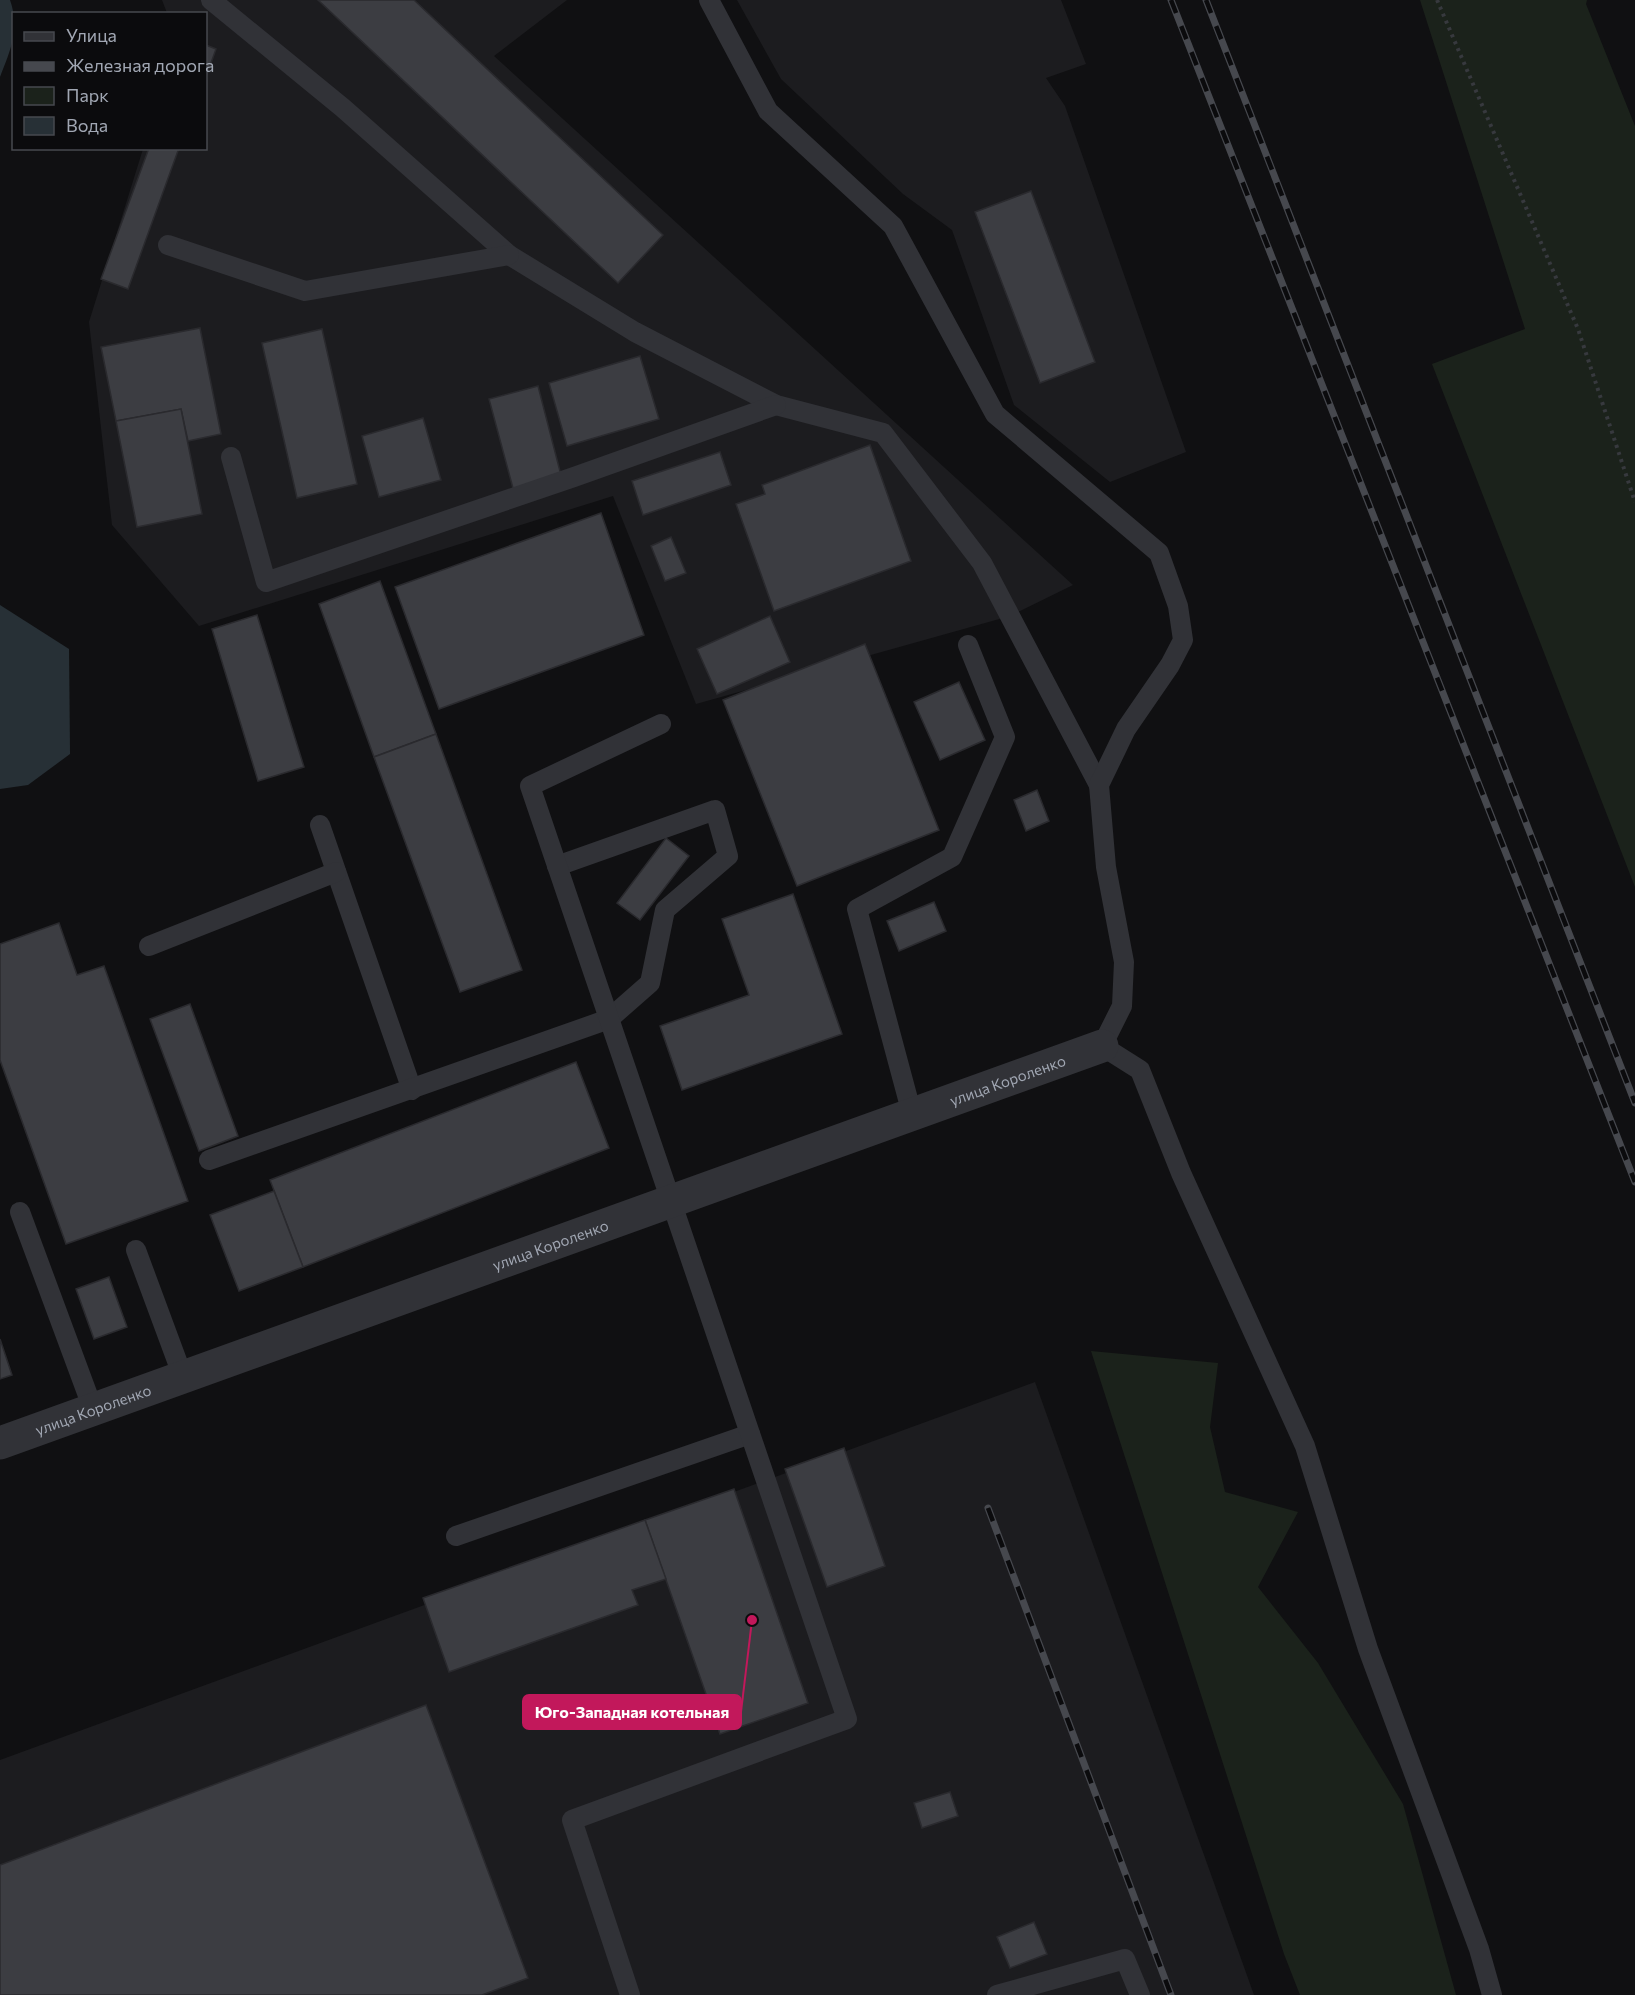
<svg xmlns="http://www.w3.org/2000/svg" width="1635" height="1995" font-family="Commissioner,sans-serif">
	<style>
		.built { fill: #1c1c1f }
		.green { fill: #1b221b }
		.water { fill: #273036 }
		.building { fill: #3c3d42; stroke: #2a2a2e; stroke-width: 1.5 }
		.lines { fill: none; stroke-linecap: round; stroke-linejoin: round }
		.path { stroke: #37393e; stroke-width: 4; stroke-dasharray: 3 4.5; stroke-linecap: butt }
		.service { stroke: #313237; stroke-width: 20 }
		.minor { stroke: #313237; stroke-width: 33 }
		.rail-casing { stroke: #46484e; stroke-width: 7 }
		.rail { stroke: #0b0b0d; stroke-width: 4.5; stroke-dasharray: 14; stroke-linecap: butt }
		.labels { text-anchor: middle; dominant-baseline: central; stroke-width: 6; stroke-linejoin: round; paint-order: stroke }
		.street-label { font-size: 15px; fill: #a1a7b3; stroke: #0b0b0d }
		.leader { fill: none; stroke: #c2185b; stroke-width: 2 }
		.callout-dot { fill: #c2185b; stroke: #0b0b0d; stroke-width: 2 }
		.callout { fill: #c2185b; stroke: #c2185b; stroke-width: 2 }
		.callout-label { font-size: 16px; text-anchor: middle; font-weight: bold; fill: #fff }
	</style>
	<rect width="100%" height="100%" fill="#101012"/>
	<g class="built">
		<path d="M162,0H567L494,56L1073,585L1010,616L696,704L613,496L199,626L112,525L89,322L143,149L206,148V14L167,13Z"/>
		<path d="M737,0H1061L1086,64L1046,78L1065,106L1186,452L1110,482L1014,405L952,230L903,194L781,79Z"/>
		<path d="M1035,1382L1254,1995H0V1760Z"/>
	</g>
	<g class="green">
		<path d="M1420,0H1587L1586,4L1635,126V887L1432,364L1525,329Z"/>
		<path d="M1091,1351L1218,1363L1210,1427L1225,1492L1298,1512L1258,1587L1318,1663L1403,1804L1456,1995H1300L1284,1954Z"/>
	</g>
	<g class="water">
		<path d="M0,0H10C20,29 11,49 0,77Z"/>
		<path d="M0,605L69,649L70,754L28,785L0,789Z"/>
	</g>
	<g class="building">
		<path d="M318,0H414L663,235L618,283Z"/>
		<path d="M206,45L216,49L206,77Z"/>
		<path d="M149,148H179L128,289L101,279Z"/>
		<path d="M1031,191L1095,362L1040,383L975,212Z"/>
		<path d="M200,328L221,434L188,441L181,409L116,421L101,347Z"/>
		<path d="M322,329L357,484L297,498L262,343Z"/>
		<path d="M640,356L659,419L567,446L549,383Z"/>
		<path d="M538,386L562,479L514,492L489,399Z"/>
		<path d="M181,409L202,514L137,527L116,421Z"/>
		<path d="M423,418L441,480L379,497L362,436Z"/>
		<path d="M870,445L911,561L774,611L736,504L765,494L762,485Z"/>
		<path d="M720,452L731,485L643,515L632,481Z"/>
		<path d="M601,513L644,635L439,709L395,587Z"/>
		<path d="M671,537L686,573L665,581L651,546Z"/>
		<path d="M380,581L436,734L374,757L319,604Z"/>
		<path d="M257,615L304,767L258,781L212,629Z"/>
		<path d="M770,616L790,662L717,694L697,649Z"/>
		<path d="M865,644L939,830L797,886L723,700Z"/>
		<path d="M959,682L985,740L940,760L914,702Z"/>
		<path d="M436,734L522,970L460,992L374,757Z"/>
		<path d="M1037,790L1049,821L1026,831L1014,800Z"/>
		<path d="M666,838L689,856L640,920L617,903Z"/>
		<path d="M793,894L842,1034L682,1090L660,1026L749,995L722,919Z"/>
		<path d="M934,902L946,931L899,951L887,921Z"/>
		<path d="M59,923L77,975L104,966L188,1201L66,1244L0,1060V944Z"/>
		<path d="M190,1004L238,1136L199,1151L150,1019Z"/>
		<path d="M576,1062L609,1148L303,1267L270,1180Z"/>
		<path d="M274,1191L303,1267L239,1291L210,1215Z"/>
		<path d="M109,1277L127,1327L94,1339L76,1289Z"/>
		<path d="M0,1339L12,1375L0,1379Z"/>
		<path d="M844,1448L885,1566L827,1587L785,1469Z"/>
		<path d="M734,1489L808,1703L720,1734L645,1520Z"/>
		<path d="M645,1520L666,1579L632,1590L638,1605L449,1672L423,1598Z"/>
		<path d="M426,1705L528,1978L482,1995H0V1865Z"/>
		<path d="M950,1792L958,1816L922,1828L914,1803Z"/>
		<path d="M1034,1922L1047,1954L1010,1968L997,1937Z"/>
	</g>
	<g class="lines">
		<path class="path" d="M1437,0L1578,329L1635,502"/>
		<g class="service">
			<path d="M211,0L343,108L509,255L635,332L776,405L883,433L982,563L1099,785"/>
			<path d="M709,0L768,111L893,226L995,414L1159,553L1178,606L1183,640L1170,665L1126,729L1099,785L1106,867L1124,962L1122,1006L1102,1046L1140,1070L1181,1173L1305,1446L1368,1649L1479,1949L1492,1995"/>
			<path d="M168,245L305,291L509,255"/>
			<path d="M231,457L266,582L574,477L776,405"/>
			<path d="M320,825L412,1090"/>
			<path d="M149,946L336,872"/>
			<path d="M912,1114L857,909L952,857L1005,737L968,645"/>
			<path d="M209,1160L609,1019L650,983L665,910L728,856L715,810L557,866"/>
			<path d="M20,1212L93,1409"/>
			<path d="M136,1250L183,1377"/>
			<path d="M456,1536L750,1434"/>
			<path d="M630,1995L572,1820L847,1719L530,786L661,724"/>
			<path d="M997,1995L1125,1959L1140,1995"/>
		</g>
		<path class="minor" id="s1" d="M0,1443L1102,1046"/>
		<defs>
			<g id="rail">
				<path d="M1171,0L1635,1182"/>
				<path d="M1206,0L1635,1103"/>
				<path d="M988,1508L1171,1995"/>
			</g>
		</defs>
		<use href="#rail" class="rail-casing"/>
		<use href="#rail" class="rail"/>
	</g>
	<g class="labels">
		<g class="street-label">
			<text stroke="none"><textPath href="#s1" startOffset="1071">улица Короленко</textPath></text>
			<text stroke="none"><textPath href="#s1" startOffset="585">улица Короленко</textPath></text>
			<text stroke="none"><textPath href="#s1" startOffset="99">улица Короленко</textPath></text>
		</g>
	</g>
	<path class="leader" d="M752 1620L741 1712"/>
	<circle class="callout-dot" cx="752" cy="1620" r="6"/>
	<rect class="callout" x="523" y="1695" width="218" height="34" rx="6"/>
	<g class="callout-label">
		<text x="632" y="1718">Юго-Западная котельная</text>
	</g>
	<rect x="12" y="12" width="195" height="138" fill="#0b0b0d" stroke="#47494f" stroke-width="1.5"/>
	<rect x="24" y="32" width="30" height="9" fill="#313237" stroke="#47494f" stroke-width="1.5"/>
	<text x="66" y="42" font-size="18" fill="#a1a7b3">Улица</text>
	<rect x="24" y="62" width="30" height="9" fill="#46484e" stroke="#47494f" stroke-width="1.5"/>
	<text x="66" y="72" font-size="18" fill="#a1a7b3">Железная дорога</text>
	<rect x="24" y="87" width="30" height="18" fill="#1b221b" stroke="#47494f" stroke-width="1.5"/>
	<text x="66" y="102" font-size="18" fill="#a1a7b3">Парк</text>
	<rect x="24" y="117" width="30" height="18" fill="#273036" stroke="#47494f" stroke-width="1.5"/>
	<text x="66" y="132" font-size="18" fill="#a1a7b3">Вода</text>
</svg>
